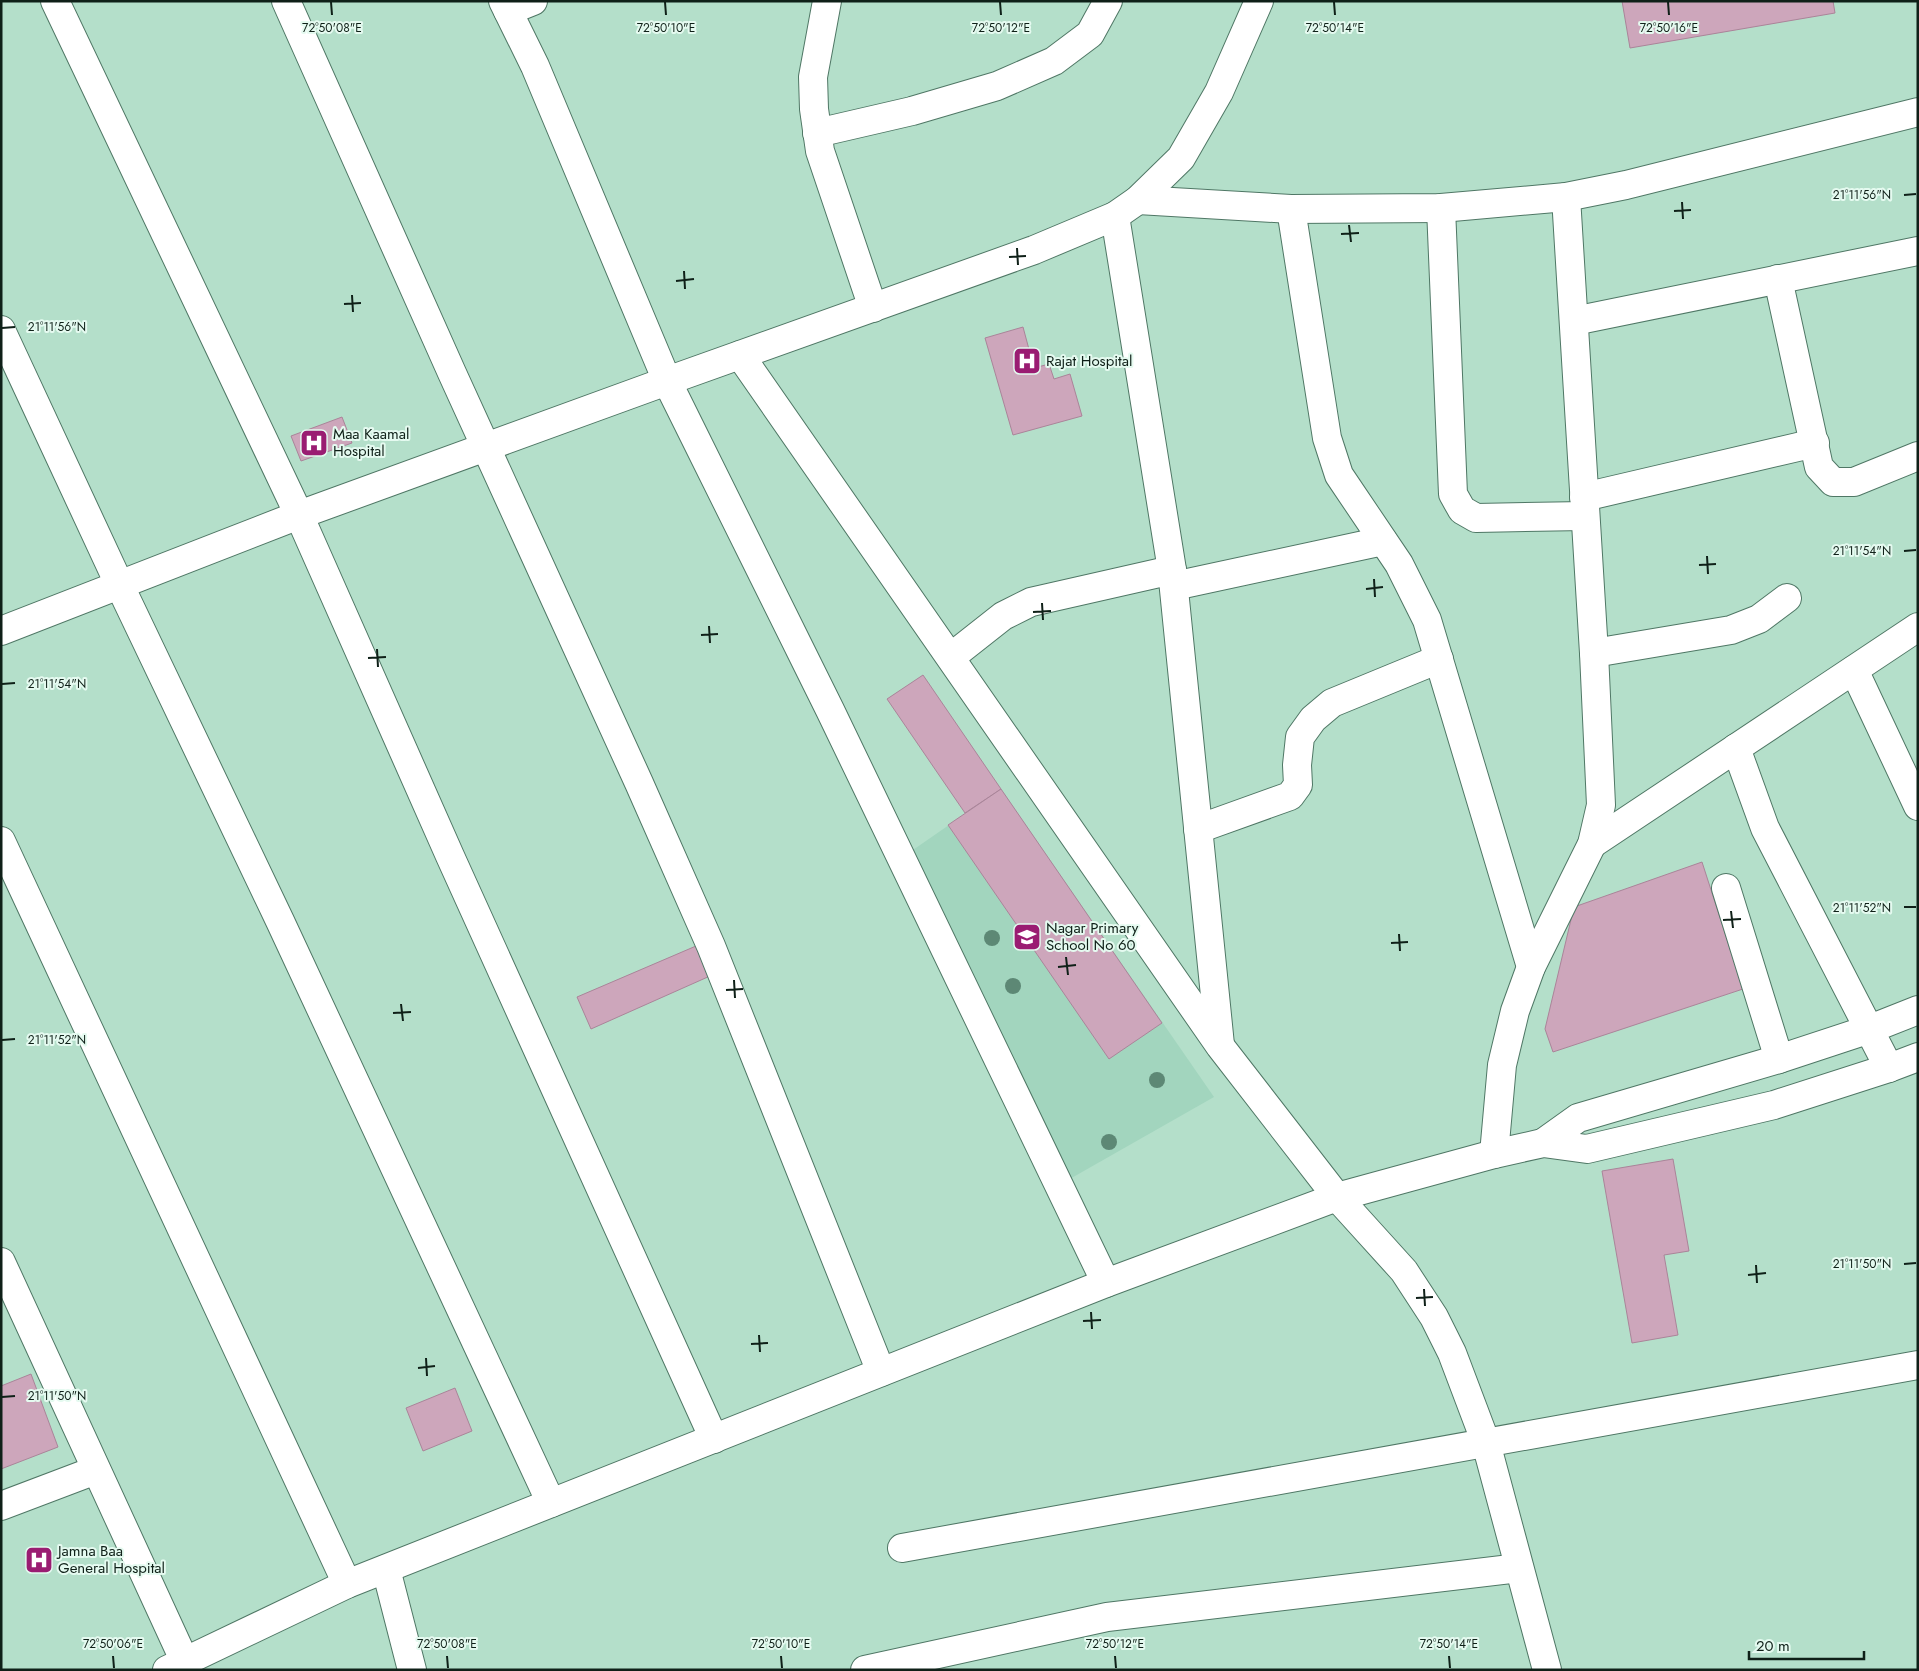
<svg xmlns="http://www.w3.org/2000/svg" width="1919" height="1671" font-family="Jost,sans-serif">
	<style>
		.built { fill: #a2d5be }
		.building { fill: #cda6bb; stroke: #aa8499 }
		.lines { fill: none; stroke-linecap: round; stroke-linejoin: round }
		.minor-casing { stroke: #4f7765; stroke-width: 30 }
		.major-casing { stroke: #4f7765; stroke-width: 30 }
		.minor { stroke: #fff; stroke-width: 28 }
		.major { stroke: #fff; stroke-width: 28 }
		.tree { fill: #5d8875 }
		.ticks { fill: none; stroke: #0f2018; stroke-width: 2 }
		.labels { text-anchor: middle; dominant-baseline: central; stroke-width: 4; stroke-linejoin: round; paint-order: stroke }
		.poi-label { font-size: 15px; fill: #0f2018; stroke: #e5faf0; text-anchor: start }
		.ticks-label { font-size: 12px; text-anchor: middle; fill: #0f2018; stroke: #e5faf0; stroke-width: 4; stroke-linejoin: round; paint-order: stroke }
	</style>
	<rect width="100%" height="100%" fill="#b4dfca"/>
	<path class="built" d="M1001,789L1214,1097L1068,1180L910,852Z"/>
	<g class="building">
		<path d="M1622,1H1833L1835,13L1630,48Z"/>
		<path d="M1023,327L1034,368L1049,364L1054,379L1070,374L1082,416L1013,435L985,338Z"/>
		<path d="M342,417L352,443L301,461L291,436Z"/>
		<path d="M923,675L1001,789L965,813L887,699Z"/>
		<path d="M1001,789L1162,1023L1109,1059L948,825Z"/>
		<path d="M1702,862L1743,989L1553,1052L1545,1029L1574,907Z"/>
		<path d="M696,946L710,976L591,1029L577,997Z"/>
		<path d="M1673,1159L1689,1251L1664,1255L1678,1335L1632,1343L1602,1171Z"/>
		<path d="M31,1374L58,1447L1,1469V1386Z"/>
		<path d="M455,1388L472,1431L423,1451L406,1408Z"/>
	</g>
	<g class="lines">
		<defs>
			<g id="minor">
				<path d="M55,1L299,515L450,856L714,1439"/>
				<path d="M286,1L452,373L639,783L711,946L881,1372"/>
				<path d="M503,1L535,66L667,381L830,710L1106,1283"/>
				<path d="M827,1L813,77L814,109L820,151L873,308"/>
				<path d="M508,11L533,1"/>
				<path d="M817,133L912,111L997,86L1054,61L1090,34L1108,1"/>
				<path d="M1138,200L1291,209L1441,208L1566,197L1626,185L1918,112"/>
				<path d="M1441,208L1453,494L1462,510L1476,518L1585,516"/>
				<path d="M1291,209L1327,438L1339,475L1399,564L1427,620L1531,967"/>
				<path d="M1115,216L1172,570L1220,1045"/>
				<path d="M1778,279L1819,467L1833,482H1854L1918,456"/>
				<path d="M1574,321L1918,251"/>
				<path d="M1,330L120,586L280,921L551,1503"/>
				<path d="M740,355L1220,1046L1337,1197L1404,1271L1434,1317L1452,1353L1486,1443L1547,1670"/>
				<path d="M1584,497L1815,443"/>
				<path d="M1174,586L1383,541"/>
				<path d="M1594,653L1731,630L1759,619L1787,598"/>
				<path d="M951,657L1003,616L1031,602L1172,570"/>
				<path d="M1854,670L1918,806"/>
				<path d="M1736,748L1765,828L1889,1068"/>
				<path d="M1198,829L1290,796L1298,785L1297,765L1300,737L1313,719L1332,703L1439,659"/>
				<path d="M1,841L347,1584"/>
				<path d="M1592,844L1918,627"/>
				<path d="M1726,888L1779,1059"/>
				<path d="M1543,1143L1578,1118L1779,1059L1870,1029L1918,1010"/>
				<path d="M1494,1154L1502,1065L1515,1011L1531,967L1592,844L1601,805L1594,653L1566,197"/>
				<path d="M1,1262L185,1662"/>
				<path d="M1,1506L96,1470"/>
				<path d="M902,1548L1918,1365"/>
				<path d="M386,1569L412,1670"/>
				<path d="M167,1670L347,1584L1106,1283L1337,1197L1494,1154L1543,1143L1587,1149L1774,1105L1889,1068L1918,1057"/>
				<path d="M865,1670L1107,1617L1519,1568"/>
			</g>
			<path id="major" d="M1,631L299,515L667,381L1034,250L1115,216L1138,200L1181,158L1219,92L1259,1"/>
		</defs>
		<use href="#minor" class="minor-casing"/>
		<use href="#major" class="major-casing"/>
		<use href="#minor" class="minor"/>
		<use href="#major" class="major"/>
	</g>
	<g class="tree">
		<circle cx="992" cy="938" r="8"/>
		<circle cx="1013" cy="986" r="8"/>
		<circle cx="1157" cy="1080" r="8"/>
		<circle cx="1109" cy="1142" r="8"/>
	</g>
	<path class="ticks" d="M331,2L332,15M665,2L666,15M1000,2L1001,15M1334,2L1335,15M1668,2L1669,15M1904,195L1916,194M1682,202L1683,219M1674,211L1691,210M1349,225L1351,242M1341,234L1359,233M1017,248L1018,265M1009,257L1026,256M684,271L685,289M676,281L694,279M352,295L353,312M344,304L361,303M2,328L15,327M1904,551L1916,550M1707,556L1708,574M1699,565L1716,564M1374,579L1375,597M1366,589L1383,587M1042,603L1043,620M1033,612L1051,611M709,626L710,643M701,635L718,634M377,649L378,667M368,658L386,657M2,684L15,683M1904,907H1916M1731,911L1733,928M1723,920L1741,919M1399,934L1400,951M1391,943L1408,942M1066,957L1068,975M1058,967L1076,965M734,980L735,998M726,990L743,989M401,1004L403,1021M393,1013L411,1012M2,1040L15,1039M1904,1264L1916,1263M1756,1265L1757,1283M1748,1275L1766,1273M1424,1289L1425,1306M1416,1298L1433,1297M1091,1312L1092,1329M1083,1321L1101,1320M759,1335L760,1352M751,1344L768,1343M426,1358L427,1376M418,1368L435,1366M2,1397L15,1396M113,1656L114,1668M447,1656L448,1668M781,1656L782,1668M1115,1656L1116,1668M1449,1656L1450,1668"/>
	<defs>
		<symbol id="hospital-square" viewBox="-11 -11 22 22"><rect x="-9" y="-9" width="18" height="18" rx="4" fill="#9a1c72" stroke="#e5faf0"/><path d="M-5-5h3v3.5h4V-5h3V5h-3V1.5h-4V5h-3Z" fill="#fff"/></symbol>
		<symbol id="school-square" viewBox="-11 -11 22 22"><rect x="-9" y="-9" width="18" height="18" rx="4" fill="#9a1c72" stroke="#e5faf0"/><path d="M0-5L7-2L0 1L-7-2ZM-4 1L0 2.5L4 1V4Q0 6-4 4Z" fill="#fff"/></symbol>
	</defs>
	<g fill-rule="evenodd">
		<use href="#hospital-square" x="1011" y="345" width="32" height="32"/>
		<use href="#hospital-square" x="298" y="427" width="32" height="32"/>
		<use href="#school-square" x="1011" y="921" width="32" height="32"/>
		<use href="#hospital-square" x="23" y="1544" width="32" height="32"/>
	</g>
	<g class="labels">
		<g class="poi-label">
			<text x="1046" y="361">Rajat Hospital</text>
			<text x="333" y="434">Maa Kaamal<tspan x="333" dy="17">Hospital</tspan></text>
			<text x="1046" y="928">Nagar Primary<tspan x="1046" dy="17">School No 60</tspan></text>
			<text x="58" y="1551">Jamna Baa<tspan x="58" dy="17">General Hospital</tspan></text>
		</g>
	</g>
	<g class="ticks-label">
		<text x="332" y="32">72°50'08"E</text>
		<text x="666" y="32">72°50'10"E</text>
		<text x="1001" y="32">72°50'12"E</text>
		<text x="1335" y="32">72°50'14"E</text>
		<text x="1669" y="32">72°50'16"E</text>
		<text x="1862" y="199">21°11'56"N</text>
		<text x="57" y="331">21°11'56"N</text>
		<text x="1862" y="555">21°11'54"N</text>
		<text x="57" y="688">21°11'54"N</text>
		<text x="1862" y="912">21°11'52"N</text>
		<text x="57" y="1044">21°11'52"N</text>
		<text x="1862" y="1268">21°11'50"N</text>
		<text x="57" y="1400">21°11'50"N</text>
		<text x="113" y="1648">72°50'06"E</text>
		<text x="447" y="1648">72°50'08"E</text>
		<text x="781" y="1648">72°50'10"E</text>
		<text x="1115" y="1648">72°50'12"E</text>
		<text x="1449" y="1648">72°50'14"E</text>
	</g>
	<rect width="1919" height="1671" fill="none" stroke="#0f2018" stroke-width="5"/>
	<path d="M1749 1651v8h115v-8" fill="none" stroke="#0f2018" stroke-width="2.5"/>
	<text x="1756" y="1651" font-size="15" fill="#0f2018" stroke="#e5faf0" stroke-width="4" paint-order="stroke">20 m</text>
</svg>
